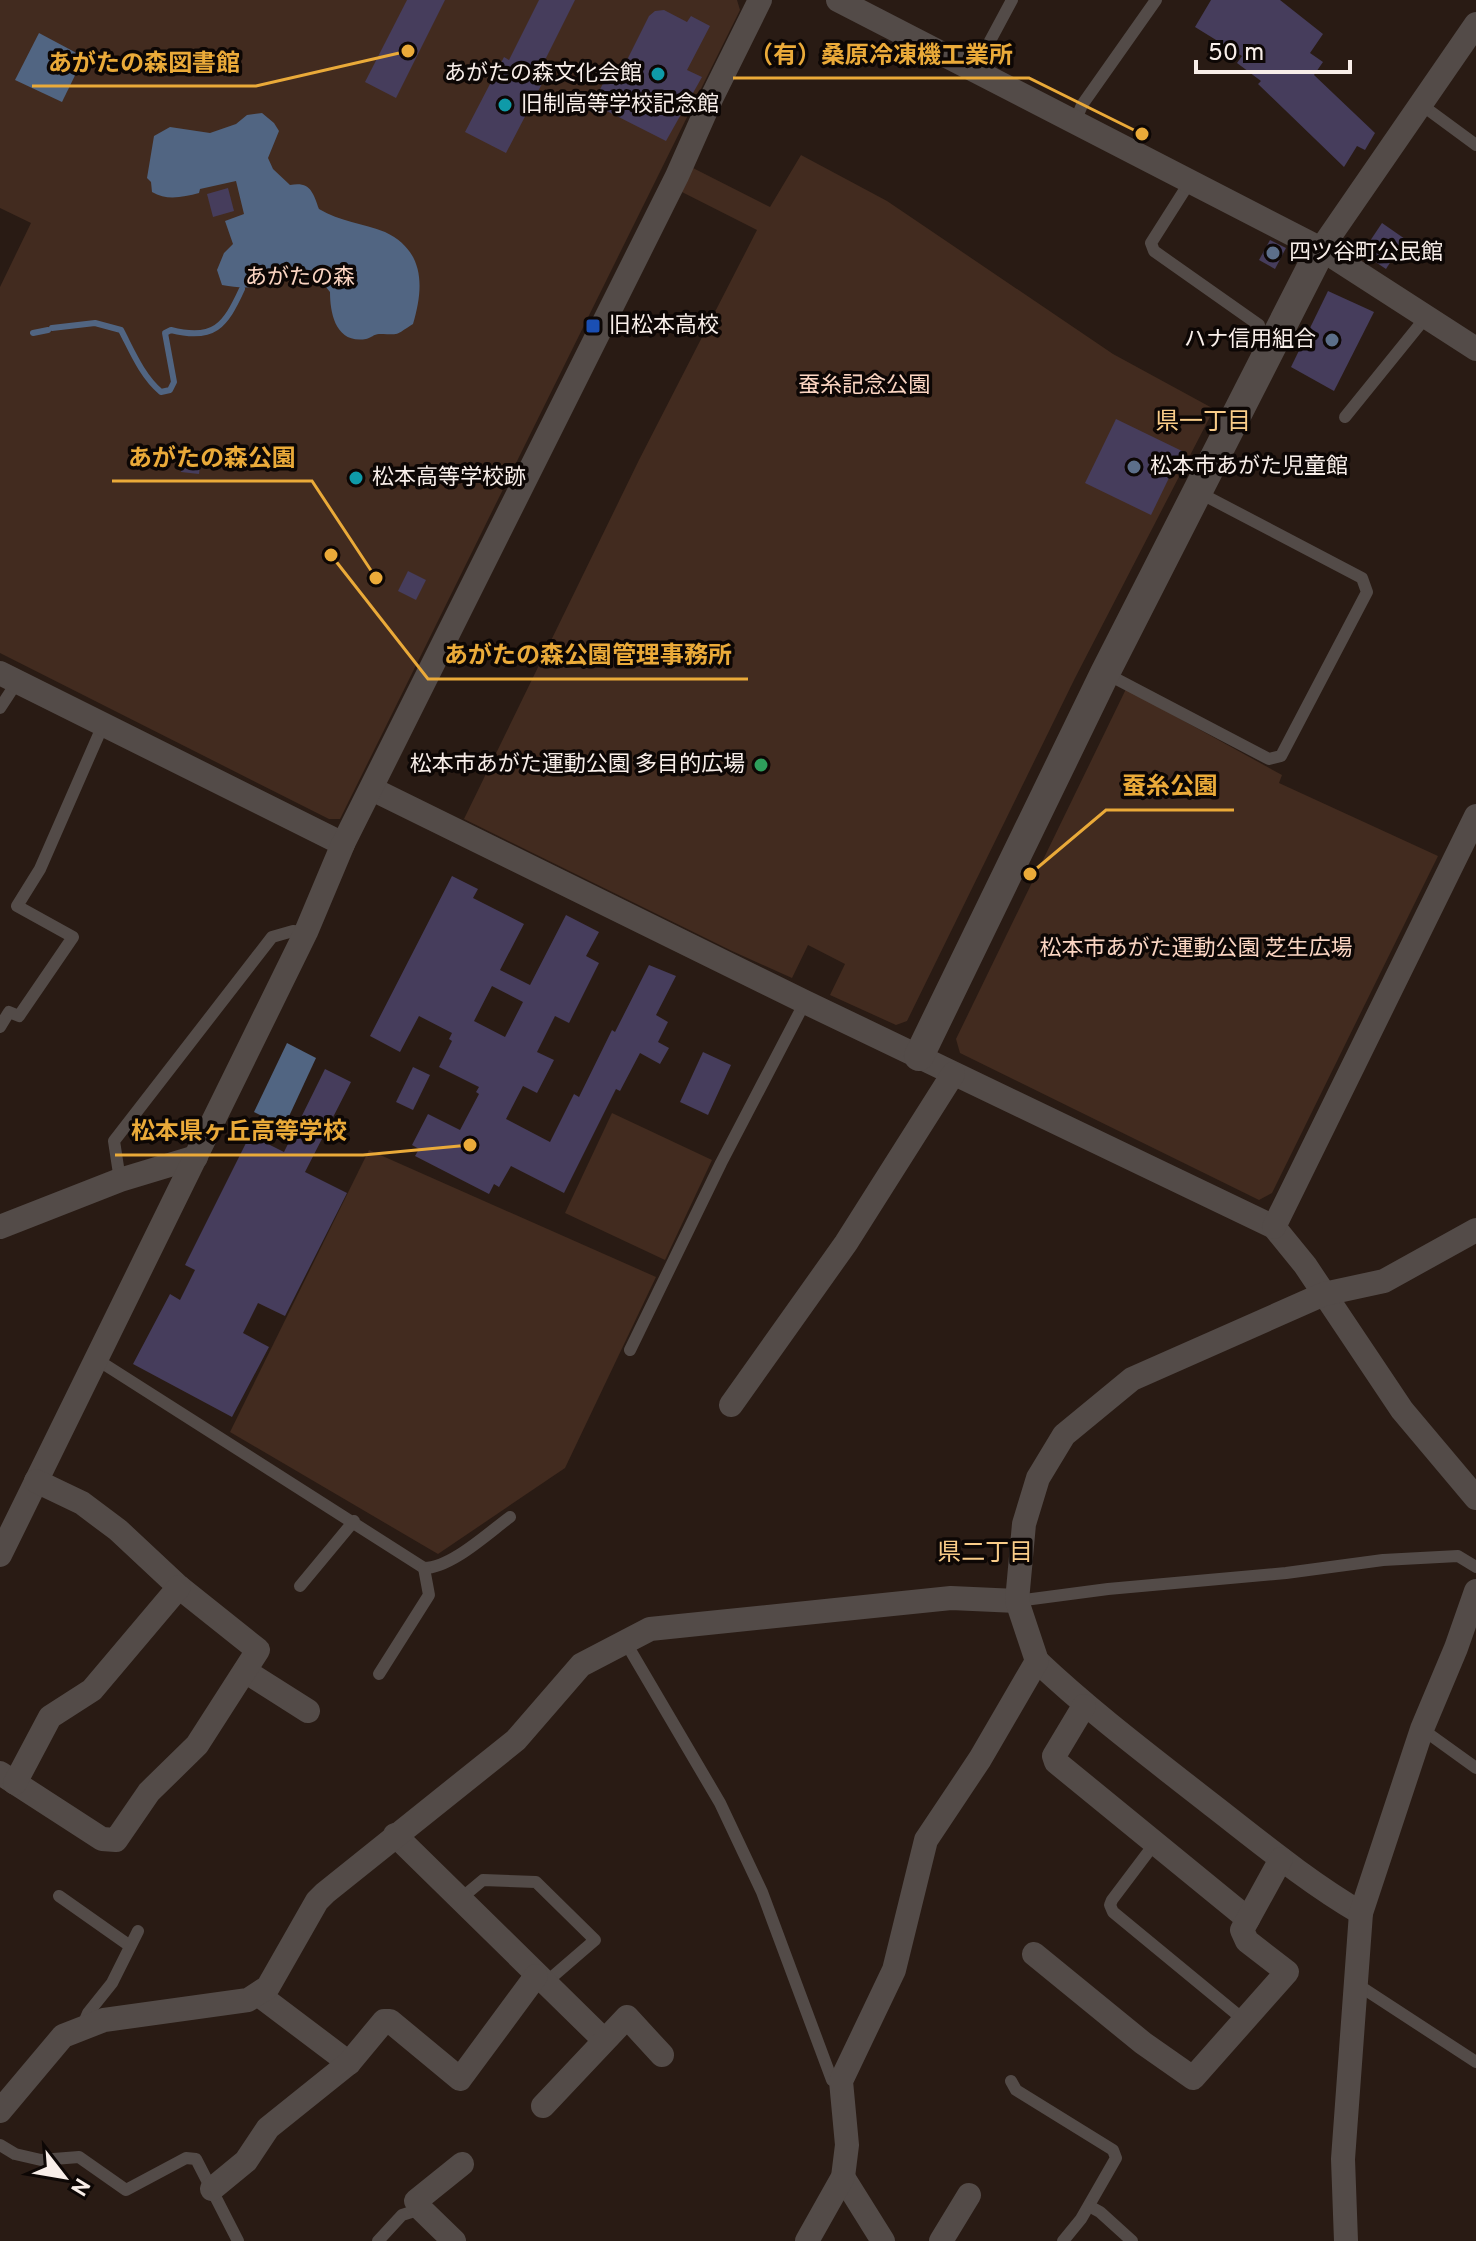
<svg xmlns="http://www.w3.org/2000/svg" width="1476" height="2241" font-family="Overpass,'Noto Sans JP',sans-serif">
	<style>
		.green { fill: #422b1f }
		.water { fill: #516582 }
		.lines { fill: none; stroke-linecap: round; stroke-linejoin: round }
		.stream { stroke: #516582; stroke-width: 6 }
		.building { fill: #463d5c; fill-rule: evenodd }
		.service { stroke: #534b48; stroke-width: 12 }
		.minor { stroke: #534b48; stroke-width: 24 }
		.tertiary { stroke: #534b48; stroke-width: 30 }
		.culture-dot { fill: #0f9aa8; stroke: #0d0705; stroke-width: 3 }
		.service-dot { fill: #5c6f8a; stroke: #0d0705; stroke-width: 3 }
		.transit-dot { fill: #1a4fb4; stroke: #0d0705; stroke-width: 3 }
		.leisure-dot { fill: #2e9e5b; stroke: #0d0705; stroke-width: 3 }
		.labels { text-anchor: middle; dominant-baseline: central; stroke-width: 7; stroke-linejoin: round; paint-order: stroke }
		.poi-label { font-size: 22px; fill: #f8eee9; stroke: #0d0705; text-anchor: start }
		.park-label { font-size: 22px; fill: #fbd5c2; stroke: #0d0705 }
		.neighbourhood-label { font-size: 24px; fill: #f9cc88; stroke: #0d0705 }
		.leader { fill: none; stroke: #eaaa39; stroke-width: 3 }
		.callout-dot { fill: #eaaa39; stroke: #0d0705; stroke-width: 3 }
		.callout-label { font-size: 24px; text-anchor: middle; font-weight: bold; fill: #eaaa39; stroke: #0d0705; stroke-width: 7; stroke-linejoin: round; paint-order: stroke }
	</style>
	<rect width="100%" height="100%" fill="#291b14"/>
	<g class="green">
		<path d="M0,0H737L740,10L340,819H329L0,653V287L31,223L0,208Z"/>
		<path d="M801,155L887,201L1113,354L1214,409L1075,678L907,1021L896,1025L830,995L845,964L808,945L792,978L732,951L464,819L639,460L757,230L678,190L691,167L770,207Z"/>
		<path d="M1126,689L1282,775L1279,783L1438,856L1272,1193L1259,1200L960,1053L956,1039Z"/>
		<path d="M612,1113L712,1160L665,1260L565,1213Z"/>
		<path d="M369,1150L656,1277L565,1468L438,1554L230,1432Z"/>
	</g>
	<g class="water">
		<path d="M39,33L84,57L62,102L15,80Z"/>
		<path d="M262,113L274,123L279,131L268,158L273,169L290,185C310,181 313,192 319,209C340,222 363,223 385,232C425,251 424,287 413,324C393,337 400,334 379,334C374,334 371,338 366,339C336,344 330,314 330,292L317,276L303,268C271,283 258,292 222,285L217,270L224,253L233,244L225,221L244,214L236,181L200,189L199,193C183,197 167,201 152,192L151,182L147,178L154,136L170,127L210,133L236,124L247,115Z"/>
		<path d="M287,1043L316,1058L284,1127L254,1112Z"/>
	</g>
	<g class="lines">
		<g class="stream">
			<path d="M52,328L95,323L121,330C132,351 142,376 161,392L170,390L174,382L165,333L171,330C214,341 225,326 242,289"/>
			<path d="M33,333L48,330"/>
		</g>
	</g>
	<g class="building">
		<path d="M407,0H445L396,98L365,82Z"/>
		<path d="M539,0H575L538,74L545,78L506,153L465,132L504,57L509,60Z"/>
		<path d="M1211,0H1280L1323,34L1310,53L1323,62L1314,75L1375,133L1365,150L1357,146L1344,167L1258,84L1261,81L1237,63L1242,56L1195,27Z"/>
		<path d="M664,10L687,22L691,16L710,26L687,70L702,77L666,141L593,104L609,71L619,76L649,16L655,11Z"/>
		<path d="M228,188L234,211L213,217L207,194Z"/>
		<path d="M1382,223L1405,239L1386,269L1362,253Z"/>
		<path d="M1270,240L1286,248L1275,269L1259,260Z"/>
		<path d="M1328,291L1374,312L1334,391L1291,367Z"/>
		<path d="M1116,419L1182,451L1151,515L1085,483Z"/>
		<path d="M183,456L201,458L199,474L181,472Z"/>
		<path d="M408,571L426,580L416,600L398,591Z"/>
		<path d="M452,876L478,889L473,898L524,924L500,970L530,985L566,915L599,932L586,956L599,963L569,1023L555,1016L537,1052L554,1060L537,1093L523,1086L506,1119L550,1142L574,1094L579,1097L612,1030L615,1032L649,965L676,976L656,1015L668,1022L658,1042L669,1048L660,1064L640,1053L620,1091L616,1089L564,1193L511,1166L499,1187L494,1184L489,1194L415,1156L419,1149L412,1145L428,1114L460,1130L479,1094L476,1092L479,1087L439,1067L452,1041L449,1039L452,1033L419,1016L400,1052L370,1036ZM492,986L523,1002L505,1037L474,1021Z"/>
		<path d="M703,1052L731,1065L708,1115L680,1102Z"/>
		<path d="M413,1067L430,1075L413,1110L396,1102Z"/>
		<path d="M325,1069L351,1082L305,1172L347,1193L285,1316L258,1303L243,1333L269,1347L232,1417L133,1364L170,1294L180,1300L195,1270L185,1265L248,1139L253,1142L256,1138L284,1152Z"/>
	</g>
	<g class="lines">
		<g class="service">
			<path d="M975,69L1012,0"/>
			<path d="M1419,103L1476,145"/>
			<path d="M1075,122L1082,105L1156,0"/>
			<path d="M1191,180L1151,243L1154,251L1259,325"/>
			<path d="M1345,417L1426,317"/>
			<path d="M1105,673L1269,759L1281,756L1367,592L1362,578L1198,492"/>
			<path d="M0,708L17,682"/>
			<path d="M0,1027L9,1012L19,1016L73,937L17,906L40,869L103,725"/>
			<path d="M120,1180L114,1141L272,937L293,931L306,932"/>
			<path d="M630,1350L721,1163L805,1002"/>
			<path d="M96,1359L424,1568C451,1568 488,1533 510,1517"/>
			<path d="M300,1586L354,1521"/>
			<path d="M1017,1601L1108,1589L1286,1573L1383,1560L1458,1556L1476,1567"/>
			<path d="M626,1643L720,1803L762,1892L832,2080L840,2081"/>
			<path d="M379,1674L429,1595L424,1568"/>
			<path d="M1422,1729L1476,1768"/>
			<path d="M1155,1843L1112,1900L1110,1905L1113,1912L1244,2020"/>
			<path d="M59,1896L130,1946"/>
			<path d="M459,1900L483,1880L536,1882L595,1940L544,1984"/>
			<path d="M1355,1983L1476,2062"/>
			<path d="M82,2027L88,2013L112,1983L138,1931"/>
			<path d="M1011,2081L1016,2090L1113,2150L1116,2158L1081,2219L1063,2241"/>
			<path d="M0,2145L15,2154L41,2160L79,2157L126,2190L186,2158L196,2159L238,2241"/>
			<path d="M1089,2206L1100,2212L1132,2241"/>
			<path d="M378,2241L402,2215L421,2209"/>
		</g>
		<g class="minor">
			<path d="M838,0L1321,249L1476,349"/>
			<path d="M1321,249L1476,24"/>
			<path d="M0,673L343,844"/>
			<path d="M372,789L805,1002L1274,1227L1305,1265L1402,1410L1476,1498"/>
			<path d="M0,1227L120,1180L196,1157"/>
			<path d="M1274,1227L1476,816"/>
			<path d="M731,1405L846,1243L953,1074"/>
			<path d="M0,1555L306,932L343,844L677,176L712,97L760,0"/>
			<path d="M1037,1661C1092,1713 1152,1758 1212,1805C1261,1843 1308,1882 1361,1913"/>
			<path d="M245,1671L308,1711"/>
			<path d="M1084,1706L1054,1756L1056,1762L1248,1919"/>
			<path d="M0,1773L102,1839L116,1840L149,1792L197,1745L258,1650L179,1587L118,1530L82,1503L36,1481"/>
			<path d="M15,1783L50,1717L92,1690L179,1587"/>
			<path d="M395,1835L604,2040"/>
			<path d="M1034,1954L1143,2043L1193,2078L1287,1972L1247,1941L1242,1930L1281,1859"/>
			<path d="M259,1995L349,2063"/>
			<path d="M543,2106L627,2017L662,2055"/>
			<path d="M0,2111L63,2036L104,2020L248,2000L268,1987L317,1901L325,1893L516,1740L581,1665L650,1629L951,1598L1017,1601"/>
			<path d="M843,2177L883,2241"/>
			<path d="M212,2189L246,2161L268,2128L349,2063L384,2021H390L460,2079L536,1976"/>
			<path d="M454,2241L421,2209L416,2201L462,2164"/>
			<path d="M807,2241L843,2177L847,2145L841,2081L894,1970L926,1840L980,1759L1037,1661L1017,1601L1024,1524L1038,1478L1064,1435L1132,1379L1324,1294L1384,1281L1476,1230"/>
			<path d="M941,2241L969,2195"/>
			<path d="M1346,2241L1343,2159L1361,1913L1422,1729L1456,1648L1476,1591"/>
		</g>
		<path class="tertiary" d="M919,1056L1105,673L1321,249"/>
	</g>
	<g class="culture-dot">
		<circle cx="658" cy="74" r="8"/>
		<circle cx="505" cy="105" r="8"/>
		<circle cx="356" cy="478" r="8"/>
	</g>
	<g class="service-dot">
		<circle cx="1273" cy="253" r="8"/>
		<circle cx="1332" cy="340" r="8"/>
		<circle cx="1134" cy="467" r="8"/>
	</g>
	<rect class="transit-dot" x="585" y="318" width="16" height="16" rx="4"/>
	<circle class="leisure-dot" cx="761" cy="765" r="8"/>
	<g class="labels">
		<g class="poi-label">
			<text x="642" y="74" text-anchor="end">あがたの森文化会館</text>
			<text x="521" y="105">旧制高等学校記念館</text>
			<text x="1289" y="253">四ツ谷町公民館</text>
			<text x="609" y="326">旧松本高校</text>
			<text x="1316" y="340" text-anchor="end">ハナ信用組合</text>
			<text x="1150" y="467">松本市あがた児童館</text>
			<text x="372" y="478">松本高等学校跡</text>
			<text x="745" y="765" text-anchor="end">松本市あがた運動公園 多目的広場</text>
		</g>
		<g class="park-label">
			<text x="300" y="278">あがたの森</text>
			<text x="864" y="386">蚕糸記念公園</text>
			<text x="1196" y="949">松本市あがた運動公園 芝生広場</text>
		</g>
		<g class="neighbourhood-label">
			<text x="1203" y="423">県一丁目</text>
			<text x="985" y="1554">県二丁目</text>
		</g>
	</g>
	<path class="leader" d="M1142 134L1029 78H733M408 51L256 86H32M376 578L312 481H112M331 555L428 679H748M1030 874L1106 810H1234M470 1145L363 1155H115"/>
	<g class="callout-dot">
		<circle cx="1142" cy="134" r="8"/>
		<circle cx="408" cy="51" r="8"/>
		<circle cx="376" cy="578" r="8"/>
		<circle cx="331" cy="555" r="8"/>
		<circle cx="1030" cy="874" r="8"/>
		<circle cx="470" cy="1145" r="8"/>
	</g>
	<g class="callout-label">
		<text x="881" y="63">（有）桑原冷凍機工業所</text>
		<text x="144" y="71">あがたの森図書館</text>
		<text x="212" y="466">あがたの森公園</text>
		<text x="588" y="663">あがたの森公園管理事務所</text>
		<text x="1170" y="794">蚕糸公園</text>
		<text x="239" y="1139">松本県ヶ丘高等学校</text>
	</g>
	<g transform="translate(64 2177) rotate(121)" stroke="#0d0705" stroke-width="6" paint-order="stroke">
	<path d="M0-6L14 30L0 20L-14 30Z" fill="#f8eee9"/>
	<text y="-12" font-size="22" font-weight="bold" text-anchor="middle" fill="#f8eee9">N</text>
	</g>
	<path d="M1196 60v12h154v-12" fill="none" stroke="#f8eee9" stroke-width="4"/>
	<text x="1208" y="60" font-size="24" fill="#f8eee9" stroke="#0d0705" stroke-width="6" paint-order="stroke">50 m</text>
</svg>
